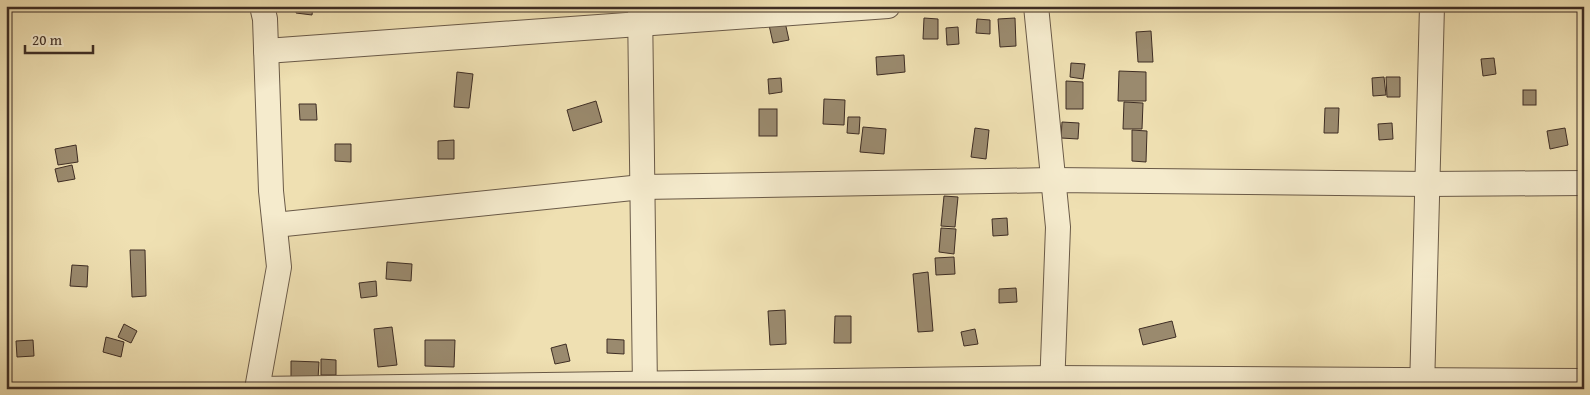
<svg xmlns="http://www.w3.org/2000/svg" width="1590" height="395" font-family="'Gentium Book Plus',serif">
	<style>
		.building { fill: #9a8a6e; stroke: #3e2d24 }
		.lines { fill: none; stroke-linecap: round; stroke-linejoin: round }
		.street-casing { stroke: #6a5a48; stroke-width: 26 }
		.street { stroke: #f5ebcd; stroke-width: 24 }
	</style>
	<rect width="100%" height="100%" fill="#efe0b2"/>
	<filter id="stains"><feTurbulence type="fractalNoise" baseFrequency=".004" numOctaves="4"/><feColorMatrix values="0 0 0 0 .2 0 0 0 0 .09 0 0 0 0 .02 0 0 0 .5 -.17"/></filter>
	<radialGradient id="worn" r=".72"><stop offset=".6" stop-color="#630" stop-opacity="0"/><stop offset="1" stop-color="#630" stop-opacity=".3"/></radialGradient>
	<g class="building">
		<path d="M297,6H313L312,15L296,13Z"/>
		<path d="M924,18L938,19V39H923Z"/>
		<path d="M1015,18L1016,46L1000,47L998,19Z"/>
		<path d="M977,19L990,20V34L976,33Z"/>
		<path d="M785,22L789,40L773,43L769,25Z"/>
		<path d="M958,27L959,44L947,45L946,28Z"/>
		<path d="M1151,31L1153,62H1138L1136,32Z"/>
		<path d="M904,55L905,72L877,75L876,57Z"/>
		<path d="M1494,58L1496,74L1483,76L1481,59Z"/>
		<path d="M1071,63L1085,64L1083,79L1070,77Z"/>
		<path d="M1119,71L1146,72V101H1118Z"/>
		<path d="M457,72L473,74L469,108L454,107Z"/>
		<path d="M1384,77L1386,95L1373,96L1372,78Z"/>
		<path d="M1386,77H1400V97H1387Z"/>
		<path d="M781,78L782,92L769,94L768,79Z"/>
		<path d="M1066,81L1083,82V109H1066Z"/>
		<rect x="1523" y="90" width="13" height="15"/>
		<path d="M824,99L845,100L844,125L823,124Z"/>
		<path d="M596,101L602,122L573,131L567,110Z"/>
		<path d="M1124,102L1143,103L1142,129H1123Z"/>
		<path d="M299,104H316L317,120H300Z"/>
		<path d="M1325,108H1339L1338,133H1324Z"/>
		<rect x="759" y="109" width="18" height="27"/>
		<path d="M848,117H860L859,134L847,133Z"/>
		<path d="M1062,122L1079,123L1078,139L1061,138Z"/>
		<path d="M1392,123L1393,139L1379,140L1378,124Z"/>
		<path d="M863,127L886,129L884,154L860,152Z"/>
		<path d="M975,128L989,130L986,159L971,157Z"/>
		<path d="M1565,128L1568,145L1550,149L1547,131Z"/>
		<path d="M1132,130L1147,131L1146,162L1132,161Z"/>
		<path d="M454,140V159H438V141Z"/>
		<path d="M335,144H351V162L335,161Z"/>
		<path d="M76,145L78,162L58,165L55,149Z"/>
		<path d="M72,165L75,179L58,182L55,169Z"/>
		<path d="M944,196L958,197L955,227L941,226Z"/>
		<path d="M1007,218L1008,235L993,236L992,219Z"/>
		<path d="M941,228L956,229L954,254L939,252Z"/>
		<path d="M130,250H145L146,296L132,297Z"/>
		<path d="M954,257L955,274L936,275L935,258Z"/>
		<path d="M387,262L412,264L411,281L386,279Z"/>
		<path d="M72,265L88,266L87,287L70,286Z"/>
		<path d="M928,272L933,331L918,332L913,274Z"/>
		<path d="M376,281L377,296L361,298L359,283Z"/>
		<path d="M1016,288L1017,302L999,303V289Z"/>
		<path d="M785,310L786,344L770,345L768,311Z"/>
		<path d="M835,316H851V343H834Z"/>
		<path d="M1172,321L1176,337L1143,345L1139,329Z"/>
		<path d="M124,324L137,331L131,343L118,337Z"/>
		<path d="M392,327L397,365L378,367L374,329Z"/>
		<path d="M975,329L978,344L964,346L961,332Z"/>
		<path d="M106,337L124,342L121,357L103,352Z"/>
		<path d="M607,339L624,340V354L607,353Z"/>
		<path d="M33,340L34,356L17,357L16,341Z"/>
		<path d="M425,340H455L454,367L425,366Z"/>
		<path d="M566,344L570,361L555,364L551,348Z"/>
		<path d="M321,359L336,360V375H321Z"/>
		<path d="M291,361L319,362L318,379H291Z"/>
	</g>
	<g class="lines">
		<defs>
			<g id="street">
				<path d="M640,6L645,389"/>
				<path d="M1036,6L1058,227L1052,389"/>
				<path d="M266,51L888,6"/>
				<path d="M275,225L642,187L1053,180L1427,184L1584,183"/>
				<path d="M257,389L1052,378L1584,381"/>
				<path d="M257,389L279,267L271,191L265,19L262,6"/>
				<path d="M1422,389L1432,6"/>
			</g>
		</defs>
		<use href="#street" class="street-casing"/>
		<use href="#street" class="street"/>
	</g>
	<rect width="1590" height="395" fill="none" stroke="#efe0b2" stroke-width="25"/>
	<rect x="8" y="8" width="1575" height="380" fill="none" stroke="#3e2d24" stroke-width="2.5"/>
	<rect x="12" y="12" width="1565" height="370" fill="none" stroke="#3e2d24"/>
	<path d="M25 45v8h68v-8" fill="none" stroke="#3e2d24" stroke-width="2.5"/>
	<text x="32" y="45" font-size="15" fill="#3e2d24" stroke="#f5ebcd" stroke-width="4" paint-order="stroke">20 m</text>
	<rect width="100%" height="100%" filter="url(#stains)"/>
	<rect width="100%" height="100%" fill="url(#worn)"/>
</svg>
